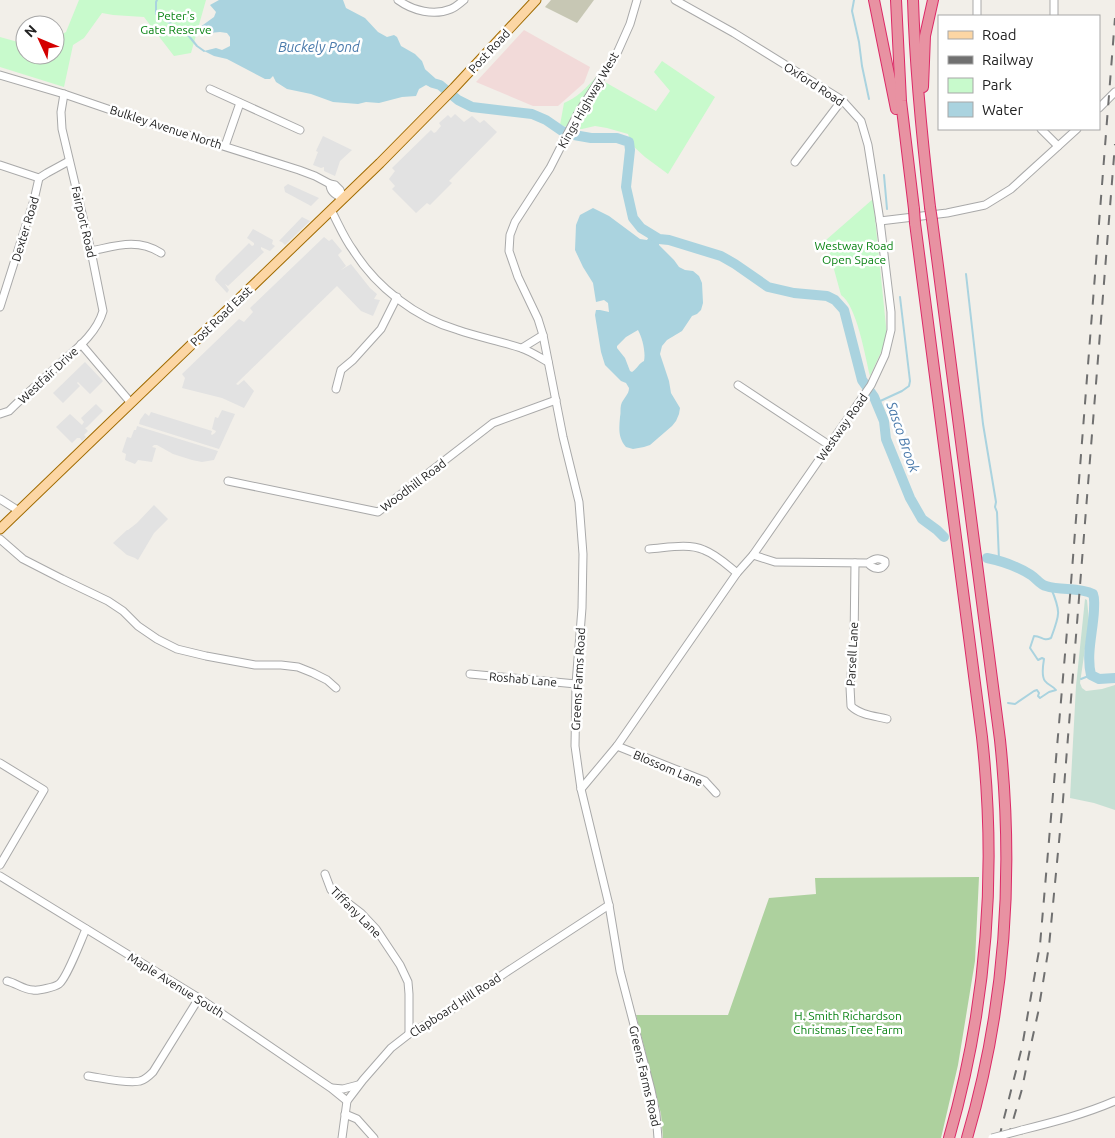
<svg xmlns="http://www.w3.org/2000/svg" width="1115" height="1138" font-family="Ubuntu,sans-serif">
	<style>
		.commercial { fill: #f2dad9 }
		.construction { fill: #c7c7b4 }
		.forest { fill: #add19e }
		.wetland { fill: #c6e0d4 }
		.park { fill: #c8facc }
		.parking { fill: #e2e2e2 }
		.water { fill: #aad3df; fill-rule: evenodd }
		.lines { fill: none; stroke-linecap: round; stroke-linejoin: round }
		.stream { stroke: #aad3df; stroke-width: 2 }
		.river { stroke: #aad3df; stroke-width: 10 }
		.minor-casing { stroke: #a9a9a9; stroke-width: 9 }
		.major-casing { stroke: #a06b00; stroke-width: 11 }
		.highway-casing { stroke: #dc2a67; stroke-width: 12 }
		.minor { stroke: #fff; stroke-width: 7 }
		.major { stroke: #fcd6a4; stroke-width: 9 }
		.highway { stroke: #e892a2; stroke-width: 10 }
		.rail { stroke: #707070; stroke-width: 2; stroke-dasharray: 10 10; stroke-linecap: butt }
		.minor-bridge-casing { stroke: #a9a9a9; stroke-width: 9; stroke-linecap: butt }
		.highway-bridge-casing { stroke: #dc2a67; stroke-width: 12; stroke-linecap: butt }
		.minor-bridge { stroke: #fff; stroke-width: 7 }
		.highway-bridge { stroke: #e892a2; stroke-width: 10 }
		.labels { text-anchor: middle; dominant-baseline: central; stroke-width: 5; stroke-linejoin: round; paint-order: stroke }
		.park-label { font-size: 12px; fill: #0c8416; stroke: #fff }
		.street-label { font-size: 12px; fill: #222; stroke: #fff }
		.water-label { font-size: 14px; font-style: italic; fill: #4a7aab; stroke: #fff }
	</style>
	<rect width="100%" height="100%" fill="#f2efe9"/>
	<path class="commercial" d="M524,30L590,67L584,83L558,106H533L476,82Z"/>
	<path class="construction" d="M551,0H594L577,23L545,7Z"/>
	<path class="forest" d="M979,877L975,961L958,1065L941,1138H663L661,1114L636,1015H728L769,898L816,894L815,878Z"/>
	<path class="wetland" d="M1085,599L1087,600L1089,621L1080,683L1082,688L1086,691L1102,689L1115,685V810L1094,803L1070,798L1076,686Z"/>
	<g class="park">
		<path d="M79,0H206L191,53L174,56L144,17L113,15L102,13L84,38L73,45L64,87L0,67V37L25,44V55H55V38L66,32Z"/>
		<path d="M662,61L715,97L668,174L645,157L632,145L628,134L607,128L595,126L582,129H574L560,125L564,103C577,98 587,87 596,77L656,111L670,91L654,72Z"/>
		<path d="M873,199L887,336L882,350L870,376C865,356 857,306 841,295L826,240Z"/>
	</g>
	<g class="parking">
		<path d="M455,114L464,122L472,116L480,123L484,120L497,132L449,181L452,183L430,205L427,203L416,213L392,189L395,186L389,179L395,171L392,168L431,130L434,133L436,132L441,126L439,123L448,115L451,118Z"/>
		<path d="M323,136L352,150L340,161L335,176L324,171V167L321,168L313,165L318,152L316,151Z"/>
		<path d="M288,184L319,198L311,206L285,192L284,187Z"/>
		<path d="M302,217L310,221L285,245L282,242L279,241Z"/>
		<path d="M253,229L273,240L272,244L275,246L270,251L261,247V249L264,252L228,286L225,284L229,290L227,293L215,280L216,276L249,243L252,246L254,245V243L247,238Z"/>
		<path d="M324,237L329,241L332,239L342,251L338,255L346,266L341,270L351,264L370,288L377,294L374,299L380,300L373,316L361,311L337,286L236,384L238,385L244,380L254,391L244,408L222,398L182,388L185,378L182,374L239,319L244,322L253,312L250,308Z"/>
		<path d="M85,362L103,381L90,394L78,382L77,383L80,386L63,403L53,393Z"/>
		<path d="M96,404L103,411L87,427L85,428L88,431L84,435L86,437L82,441L80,438H77L72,443L56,427L70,414L82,425L84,422L81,418Z"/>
		<path d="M222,410L235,414L219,449L139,424L140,420L145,413L149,416L151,412L212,431L211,434L212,435L215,433L216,431L212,429L215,417L218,418Z"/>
		<path d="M137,426L218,451L214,460L202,462L192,460L173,454L157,445H154L152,447L156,448L152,462L138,460L135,464L125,460L126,454L122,452L127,437L131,438L134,430H136Z"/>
		<path d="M154,505L168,519L154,533L138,560L135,558L127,555L113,543L127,530H128L137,523Z"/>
	</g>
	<g class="water">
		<path d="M219,0H343L346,8L365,18L378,32L387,37L394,35L397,37L401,46L415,54L422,61L425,69L433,79V83L430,87L426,85L419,89L416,96L402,97L379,103L366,102L358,104L333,102L311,94L287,89L276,82L273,76L270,79H265L227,59L214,56L204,51L216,48L222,50L230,46V37L227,33L220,32L199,34L196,30L214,17L216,12L210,5Z"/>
		<path d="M593,208L609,216L640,239L647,240L649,237L659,242V245L674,260L679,267L685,270L693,271L699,276L702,283L703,303L701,310L697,314L692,316L682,331L667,340L662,346L660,354L669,381L671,393L680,408L679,414L676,421L672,426L650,445L644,447L633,449L626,447C618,438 619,429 620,417C621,413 620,409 621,405C623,398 629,395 629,388L626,383L621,381L605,365L601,352L595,315L596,310H600L609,312L608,303L604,300L596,302L593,283L583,267L575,250L576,225L580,215ZM638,330C642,337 646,352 644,361C639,363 637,369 632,372L630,371L625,358L617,348V346L626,337Z"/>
	</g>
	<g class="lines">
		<g class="stream">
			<path d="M157,0L156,2V14L188,35L197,46L204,51"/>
			<path d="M854,0L852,11L859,42L862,66L869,99"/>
			<path d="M884,175L887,209"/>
			<path d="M966,274L983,424L996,502L995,507L997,512L999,560"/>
			<path d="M876,403L902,391L909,386L910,381L900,297"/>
			<path d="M1081,679L1091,675"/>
			<path d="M1008,703L1015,704L1034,691L1037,690L1039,693L1038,696L1040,698L1049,692L1056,690C1053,686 1048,685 1045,681C1041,676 1043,665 1044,659L1042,658L1038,660L1030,648L1034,636C1042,636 1043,642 1051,638C1060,614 1061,612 1051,588"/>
		</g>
		<g class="river">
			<path d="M424,75L433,83L440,85L458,100L472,107L532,114L546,120L562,131L574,135L591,138H617L629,142L630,150L626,187L633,218L641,228L659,239L669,240L721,256L735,264L768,287L794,293L827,296L835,300L844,310L862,380L874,397L884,421L886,439L910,498L922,519L937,530L944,537"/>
			<path d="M987,558C1002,561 1017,566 1031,575C1036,578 1040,585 1046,586C1061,591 1079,587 1093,594C1095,599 1094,604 1094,610C1093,632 1086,654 1091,675L1099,679L1115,678"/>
		</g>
		<defs>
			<g id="minor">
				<path d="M398,0C413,11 434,16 451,9C456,7 460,3 464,0"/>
				<path d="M637,0L630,24L618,51L577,115L550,168L515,222L510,235L509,251L518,277L538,319L543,335L563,437L579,502L583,554L582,608L576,684L575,746L581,789L609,905L620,971L651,1090L656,1114L658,1138"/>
				<path d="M977,16V0"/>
				<path d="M1054,16V0"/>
				<path d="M0,75L64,94L134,118L299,170L315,176L330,184L335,185L340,190L343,198"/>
				<path d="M210,89L300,130"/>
				<path d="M1099,108L1115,92"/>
				<path d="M1041,129L1058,146"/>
				<path d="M225,146L240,103"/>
				<path d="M795,162L842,100"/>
				<path d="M0,165L39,178L47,173L69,161"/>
				<path d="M330,184C330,192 337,196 343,198"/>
				<path d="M331,210C338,223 344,238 353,250C376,287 416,318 458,330C478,337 500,341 521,348C530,351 539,357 548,362"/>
				<path d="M880,221L947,213L985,205L1011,189L1077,129"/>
				<path d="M91,251C116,246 137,238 161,253"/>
				<path d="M0,307L34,200L39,178"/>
				<path d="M81,344L131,403"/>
				<path d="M522,348L543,335"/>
				<path d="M738,385L829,445"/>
				<path d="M336,389L341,370L353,360L381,329L397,297"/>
				<path d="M0,414L9,411C23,397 38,384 53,370C71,353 96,336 103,311L91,251L62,129L61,112L64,94"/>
				<path d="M228,481L378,512L493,423L556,400"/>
				<path d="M0,499L19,511"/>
				<path d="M0,539L23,559L62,579L108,601L123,611L138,626L157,639L177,649L206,656L255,665H281L298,667L313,673L327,680L336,688"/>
				<path d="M649,549C666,548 688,543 704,550C717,555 727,565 737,573"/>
				<path d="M753,555L775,562L868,563C874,559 878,557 885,561V564C881,571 873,569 868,563"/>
				<path d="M855,563L854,644L850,687L851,706C860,715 875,716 887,719"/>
				<path d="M470,674L576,684"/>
				<path d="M617,746L705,781L716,793"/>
				<path d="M0,763L44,790L0,865"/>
				<path d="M581,789L617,746L737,573L753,555L871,385L885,355L891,330V312L880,221L868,145L861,121L842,100L734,33L675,0"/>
				<path d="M325,874L331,890L361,913L376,929L400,965L408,982L409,994V1034"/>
				<path d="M0,876L199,998L331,1088L347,1101"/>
				<path d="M7,981C16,983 24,990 33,990C38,991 55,987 59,984C67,978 81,940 86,929"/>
				<path d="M88,1076C102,1078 128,1084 140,1081C145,1080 149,1076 153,1072L199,998"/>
				<path d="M332,1088L343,1089L358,1085"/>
				<path d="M345,1114L357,1119L374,1138"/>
				<path d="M1022,1130C1054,1122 1085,1114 1115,1101"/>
				<path d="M342,1138L347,1101L363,1080L391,1048L409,1034L451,1010L508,971L609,905"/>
			</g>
			<path id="major" d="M0,529L380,163L454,88L536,0"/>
			<g id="highway">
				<path d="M874,0L896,109"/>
				<path d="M896,0L901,101L914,209"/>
				<path d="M913,0C915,70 922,138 930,207"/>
				<path d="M923,87L925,36L933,0"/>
				<path d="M932,220L1000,740C1014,873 1005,1009 967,1138"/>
				<path d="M915,223L982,737C997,873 987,1006 949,1138"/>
			</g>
		</defs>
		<use href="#minor" class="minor-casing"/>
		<use href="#major" class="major-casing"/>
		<use href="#highway" class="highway-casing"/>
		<use href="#minor" class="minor"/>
		<use href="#major" class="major"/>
		<use href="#highway" class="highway"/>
		<g class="rail">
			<path d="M999,1138L1022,1047L1040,945L1070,596L1115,18"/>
			<path d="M1008,1138L1022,1089L1030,1049L1038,1013L1049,946L1063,800L1115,144"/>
		</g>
		<defs>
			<path id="minor-bridge" d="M992,1138L1022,1130"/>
			<g id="highway-bridge">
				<path d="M930,207L932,220"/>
				<path d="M914,209L915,223"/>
			</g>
		</defs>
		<use href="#minor-bridge" class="minor-bridge-casing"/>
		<use href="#highway-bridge" class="highway-bridge-casing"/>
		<use href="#minor-bridge" class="minor-bridge"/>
		<use href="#highway-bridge" class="highway-bridge"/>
	</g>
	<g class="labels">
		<g class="park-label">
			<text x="176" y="15">Peter's<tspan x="176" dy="14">Gate Reserve</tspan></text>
			<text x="854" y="245">Westway Road<tspan x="854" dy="14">Open Space</tspan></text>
			<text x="848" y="1015">H. Smith Richardson<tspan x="848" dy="14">Christmas Tree Farm</tspan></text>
		</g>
		<g class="street-label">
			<text transform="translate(489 51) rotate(-47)">Post Road</text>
			<text transform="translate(814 84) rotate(33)">Oxford Road</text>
			<text transform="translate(588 100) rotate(-60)">Kings Highway West</text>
			<text transform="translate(166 127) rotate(18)">Bulkley Avenue North</text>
			<text transform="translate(84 222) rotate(77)">Fairport Road</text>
			<text transform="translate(25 229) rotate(-73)">Dexter Road</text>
			<text transform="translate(221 316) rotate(-44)">Post Road East</text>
			<text transform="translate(48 375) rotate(-43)">Westfair Drive</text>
			<text transform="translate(842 427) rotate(-55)">Westway Road</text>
			<text transform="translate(413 485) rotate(-37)">Woodhill Road</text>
			<text transform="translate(852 654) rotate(-87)">Parsell Lane</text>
			<text transform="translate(523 679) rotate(5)">Roshab Lane</text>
			<text transform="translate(578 679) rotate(-87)">Greens Farms Road</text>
			<text transform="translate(668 768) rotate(23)">Blossom Lane</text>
			<text transform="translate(356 912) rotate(45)">Tiffany Lane</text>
			<text transform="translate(176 985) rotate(32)">Maple Avenue South</text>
			<text transform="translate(455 1005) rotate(-33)">Clapboard Hill Road</text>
			<text transform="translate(645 1076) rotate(77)">Greens Farms Road</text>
		</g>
		<g class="water-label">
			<text x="319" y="47">Buckely Pond</text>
			<text transform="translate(903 437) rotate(71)">Sasco Brook</text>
		</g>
	</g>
	<rect x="938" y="15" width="162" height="115" fill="#ffffff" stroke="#a7a7a7"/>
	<rect x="948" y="31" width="25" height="8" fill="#fcd6a4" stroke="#a7a7a7"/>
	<text x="982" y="40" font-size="15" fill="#222222">Road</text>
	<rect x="948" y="56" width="25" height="8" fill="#707070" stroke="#a7a7a7"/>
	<text x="982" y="65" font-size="15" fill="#222222">Railway</text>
	<rect x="948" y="78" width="25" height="15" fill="#c8facc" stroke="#a7a7a7"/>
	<text x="982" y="90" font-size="15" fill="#222222">Park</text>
	<rect x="948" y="102" width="25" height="15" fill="#aad3df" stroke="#a7a7a7"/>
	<text x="982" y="115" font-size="15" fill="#222222">Water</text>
	<g transform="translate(40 40) rotate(314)"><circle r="24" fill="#ffffff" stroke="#a7a7a7"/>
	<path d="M0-4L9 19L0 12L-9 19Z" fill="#d40000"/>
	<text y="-8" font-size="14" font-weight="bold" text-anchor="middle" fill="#222222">N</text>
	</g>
</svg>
